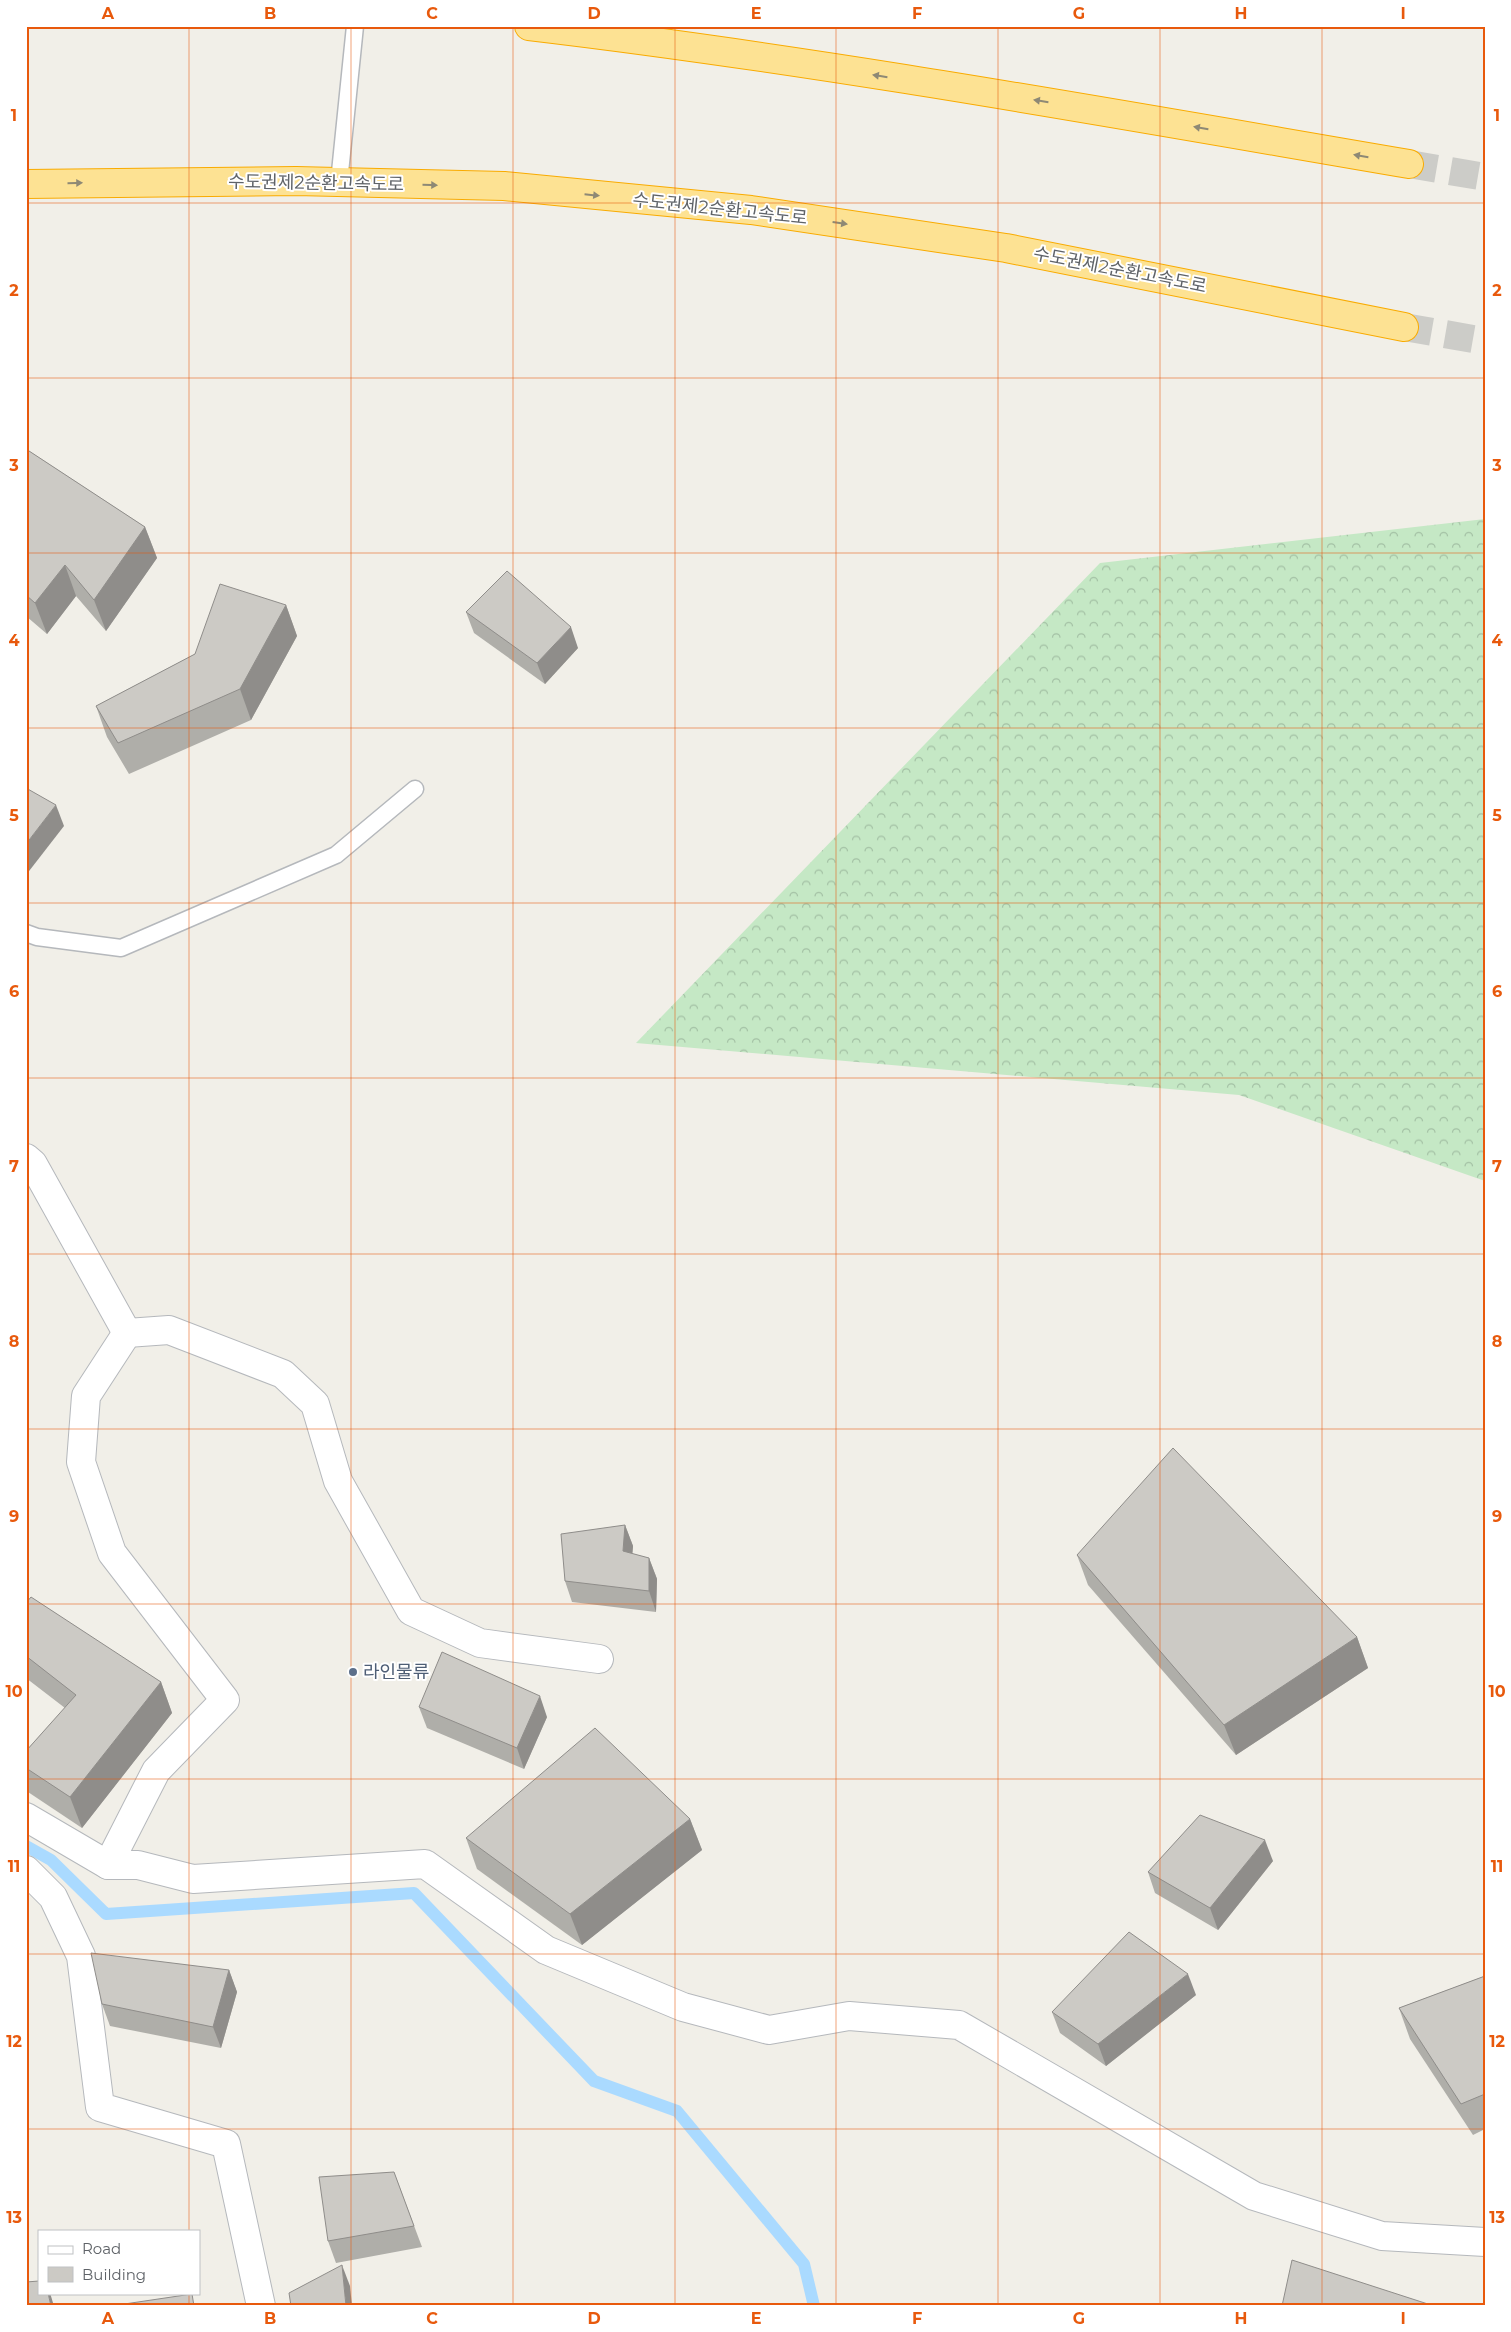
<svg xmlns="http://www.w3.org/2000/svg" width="1511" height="2332" font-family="Montserrat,'Noto Sans KR',sans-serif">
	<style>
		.forest { fill: url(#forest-crowns) }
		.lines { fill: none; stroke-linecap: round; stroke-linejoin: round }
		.stream { stroke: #aadaff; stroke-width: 12 }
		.highway-tunnel { stroke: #ccccc8; stroke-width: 28; stroke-dasharray: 28 14; stroke-linecap: butt }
		.lane-casing { stroke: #b5b8bc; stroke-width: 19 }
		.street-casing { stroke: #b5b8bc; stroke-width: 30 }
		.highway-casing { stroke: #f9ab00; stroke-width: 30 }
		.lane { stroke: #fff; stroke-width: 16 }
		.street { stroke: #fff; stroke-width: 28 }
		.highway { stroke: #fde293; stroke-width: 28 }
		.wall { fill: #afaea9 }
		.shaded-wall { fill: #8f8d8a }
		.building { fill: #cccac5; stroke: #8f8d8a }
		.oneway { fill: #8e8975 }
		.grid { fill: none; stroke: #e8590c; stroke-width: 1; stroke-opacity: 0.55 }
		.service-dot { fill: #5c6f8a; stroke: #fff; stroke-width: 2 }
		.labels { text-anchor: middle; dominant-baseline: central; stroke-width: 4; stroke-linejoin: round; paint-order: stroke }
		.street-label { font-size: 18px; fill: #5f6368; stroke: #fff }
		.service-label { font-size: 18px; fill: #4e5e75; stroke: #fff; text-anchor: start }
		.neatline { fill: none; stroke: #e8590c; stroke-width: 2 }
		.grid-label { font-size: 16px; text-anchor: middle; font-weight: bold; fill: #e8590c }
	</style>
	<defs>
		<pattern id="forest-crowns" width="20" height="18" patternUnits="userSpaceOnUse" patternTransform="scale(1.25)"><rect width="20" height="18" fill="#c5e8c5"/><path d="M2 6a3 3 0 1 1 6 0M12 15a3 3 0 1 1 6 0" fill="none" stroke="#a3c0a4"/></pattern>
	</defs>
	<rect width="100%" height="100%" fill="#f1efe8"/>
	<path class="forest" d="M1485,519V1181L1239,1095L636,1043L1100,563Z"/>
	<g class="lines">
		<path class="stream" d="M26,1846L51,1860L106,1914L414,1893L594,2081L677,2111L804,2264L814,2306"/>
		<g class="highway-tunnel">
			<path d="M1409,164L1485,177"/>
			<path d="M1404,327L1485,341"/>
		</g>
		<defs>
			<g id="lane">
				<path d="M339,182L355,26"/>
				<path d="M26,933L37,937L121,948L336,855L415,789"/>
			</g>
			<g id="street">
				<path d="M26,1158L33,1164L127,1333"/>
				<path d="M127,1333L169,1330L283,1374L315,1404L338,1481L411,1611L480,1643L599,1659"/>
				<path d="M26,1817L108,1865H138L193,1879L425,1864L546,1950L683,2007L769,2030L849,2016L959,2025L1254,2196L1382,2236L1485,2242"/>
				<path d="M108,1865L156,1771L225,1700L112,1553L81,1462L86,1396L127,1333"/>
				<path d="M26,1870L53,1897L81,1956L100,2107L226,2144L261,2306"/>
			</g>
			<g id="highway">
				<path d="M529,26C824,61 1116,114 1409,164"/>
				<path d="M26,184L296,181L504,186L751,210L1006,248L1404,327"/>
			</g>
		</defs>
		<use href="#lane" class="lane-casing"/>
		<use href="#street" class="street-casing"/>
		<use href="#highway" class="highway-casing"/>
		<use href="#lane" class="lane"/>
		<use href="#street" class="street"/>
		<use href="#highway" class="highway"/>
	</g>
	<g class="wall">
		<path d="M26,449L145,527L157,558L106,631L76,596L47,634L26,616Z"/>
		<path d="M286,605L297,636L251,720L129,774L107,737L96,706L195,654Z"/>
		<path d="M466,612L578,648L545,684L474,633Z"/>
		<path d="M625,1525L633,1546L632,1554L649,1558L657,1579L656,1612L572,1602L565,1581Z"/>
		<path d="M1077,1555L1357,1637L1368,1668L1236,1755L1088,1585Z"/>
		<path d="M26,1603L161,1682L172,1713L82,1828L28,1792L26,1787V1751L65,1708L26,1678Z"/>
		<path d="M419,1707L547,1717L524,1769L427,1728Z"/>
		<path d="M690,1819L702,1850L582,1945L477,1869L466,1838Z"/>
		<path d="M1273,1861L1218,1930L1155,1893L1148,1872Z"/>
		<path d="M229,1970L237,1992L221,2048L110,2026L102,2004Z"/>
		<path d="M1485,1976V2129L1473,2135L1410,2039L1399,2008Z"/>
		<path d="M1196,1995L1106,2066L1060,2033L1052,2012Z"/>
		<path d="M394,2172L422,2247L336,2263L328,2241Z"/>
	</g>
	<g class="shaded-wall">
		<path d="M145,527L157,558L106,631L94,600Z"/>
		<path d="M65,565L76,596L47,634L35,603Z"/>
		<path d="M286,605L297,636L251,720L240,689Z"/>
		<path d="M571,627L578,648L545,684L537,663Z"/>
		<path d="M56,805L64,826L26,875V844Z"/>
		<path d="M625,1525L633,1546L631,1572L623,1551Z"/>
		<path d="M649,1558L657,1579L656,1612L649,1591Z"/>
		<path d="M1357,1637L1368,1668L1236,1755L1224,1725Z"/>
		<path d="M161,1682L172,1713L82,1828L70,1797Z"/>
		<path d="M540,1696L547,1717L524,1769L517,1748Z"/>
		<path d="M690,1819L702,1850L582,1945L570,1914Z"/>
		<path d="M1265,1840L1273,1861L1218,1930L1210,1908Z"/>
		<path d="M229,1970L237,1992L221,2048L213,2027Z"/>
		<path d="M1188,1974L1196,1995L1106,2066L1098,2044Z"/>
		<path d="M342,2265L350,2286L352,2306H346Z"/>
		<path d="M48,2293H50L54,2306H51Z"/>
	</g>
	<g class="building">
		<path d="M26,449L145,527L94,600L65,565L35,603L26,595Z"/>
		<path d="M507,571L571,627L537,663L466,612Z"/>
		<path d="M220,584L286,605L240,689L118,743L96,706L195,654Z"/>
		<path d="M26,788L56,805L26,844Z"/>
		<path d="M1173,1448L1357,1637L1224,1725L1077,1555Z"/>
		<path d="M625,1525L623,1551L649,1558V1591L565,1581L561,1534Z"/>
		<path d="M31,1597L161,1682L70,1797L26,1768V1751L76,1695L26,1656V1603Z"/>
		<path d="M442,1652L540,1696L517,1748L419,1707Z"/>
		<path d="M595,1728L690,1819L570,1914L466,1838Z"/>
		<path d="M1200,1815L1265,1840L1210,1908L1148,1872Z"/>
		<path d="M1129,1932L1188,1974L1098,2044L1052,2012Z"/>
		<path d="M91,1953L229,1970L213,2027L102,2004Z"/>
		<path d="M1485,1976V2094L1461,2104L1399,2008Z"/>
		<path d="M394,2172L414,2226L328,2241L319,2177Z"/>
		<path d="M1292,2260L1434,2306H1282Z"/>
		<path d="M342,2265L346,2306H291L289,2293Z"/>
		<path d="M39,2281V2293H48L51,2306H26V2282Z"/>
		<path d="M192,2294L194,2306H111Z"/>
	</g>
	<defs><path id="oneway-solid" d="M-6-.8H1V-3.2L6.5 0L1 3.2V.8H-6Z" transform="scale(1.25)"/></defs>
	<g class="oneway">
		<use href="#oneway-solid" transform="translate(880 76) rotate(-171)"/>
		<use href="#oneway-solid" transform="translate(1041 101) rotate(-171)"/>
		<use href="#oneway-solid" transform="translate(1201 128) rotate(-170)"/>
		<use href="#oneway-solid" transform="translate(1361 156) rotate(-170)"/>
		<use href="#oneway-solid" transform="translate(75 183) rotate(-1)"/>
		<use href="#oneway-solid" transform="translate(430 185) rotate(1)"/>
		<use href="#oneway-solid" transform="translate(592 195) rotate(6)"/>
		<use href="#oneway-solid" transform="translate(840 223) rotate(8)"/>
	</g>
	<path class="grid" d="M189,26V2231M351,26V2306M513,26V2306M675,26V2306M836,26V2306M998,26V2306M1160,26V2306M1322,26V2306M26,203H1485M26,378H1485M26,553H1485M26,728H1485M26,903H1485M26,1078H1485M26,1254H1485M26,1429H1485M26,1604H1485M26,1779H1485M26,1954H1485M26,2129H1485M189,2293V2306"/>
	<circle class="service-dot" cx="353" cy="1672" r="5"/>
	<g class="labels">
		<g class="street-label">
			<text transform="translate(316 183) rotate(1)">수도권제2순환고속도로</text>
			<text transform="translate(720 209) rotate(6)">수도권제2순환고속도로</text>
			<text transform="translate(1120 270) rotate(11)">수도권제2순환고속도로</text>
		</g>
		<g class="service-label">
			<text x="363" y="1672">라인물류</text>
		</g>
	</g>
	<rect width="1511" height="2332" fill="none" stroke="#ffffff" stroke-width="55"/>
	<rect x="38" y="2230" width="162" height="65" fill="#ffffff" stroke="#bfc1c3"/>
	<rect x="48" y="2246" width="25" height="8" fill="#ffffff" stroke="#bfc1c3"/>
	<text x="82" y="2254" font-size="15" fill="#5f6368">Road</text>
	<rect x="48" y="2267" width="25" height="15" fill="#cccac5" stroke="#bfc1c3"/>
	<text x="82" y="2280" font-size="15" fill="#5f6368">Building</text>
	<rect x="28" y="28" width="1456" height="2276" class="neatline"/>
	<g class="grid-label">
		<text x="108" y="19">A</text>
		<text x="270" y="19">B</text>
		<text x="432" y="19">C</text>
		<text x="594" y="19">D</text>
		<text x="756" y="19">E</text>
		<text x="917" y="19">F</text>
		<text x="1079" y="19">G</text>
		<text x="1241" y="19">H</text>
		<text x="1403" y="19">I</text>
		<text x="14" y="121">1</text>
		<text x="1497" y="121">1</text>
		<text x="14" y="296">2</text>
		<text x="1497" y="296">2</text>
		<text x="14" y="471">3</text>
		<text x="1497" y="471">3</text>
		<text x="14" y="646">4</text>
		<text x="1497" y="646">4</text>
		<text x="14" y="821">5</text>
		<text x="1497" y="821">5</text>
		<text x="14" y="997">6</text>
		<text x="1497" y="997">6</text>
		<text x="14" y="1172">7</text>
		<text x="1497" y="1172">7</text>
		<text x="14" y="1347">8</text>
		<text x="1497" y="1347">8</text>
		<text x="14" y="1522">9</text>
		<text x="1497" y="1522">9</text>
		<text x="14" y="1697">10</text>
		<text x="1497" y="1697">10</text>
		<text x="14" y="1872">11</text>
		<text x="1497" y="1872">11</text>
		<text x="14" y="2047">12</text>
		<text x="1497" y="2047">12</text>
		<text x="14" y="2223">13</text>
		<text x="1497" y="2223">13</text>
		<text x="108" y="2324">A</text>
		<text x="270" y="2324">B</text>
		<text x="432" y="2324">C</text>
		<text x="594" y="2324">D</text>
		<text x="756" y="2324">E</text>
		<text x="917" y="2324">F</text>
		<text x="1079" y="2324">G</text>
		<text x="1241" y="2324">H</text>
		<text x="1403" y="2324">I</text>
	</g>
</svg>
